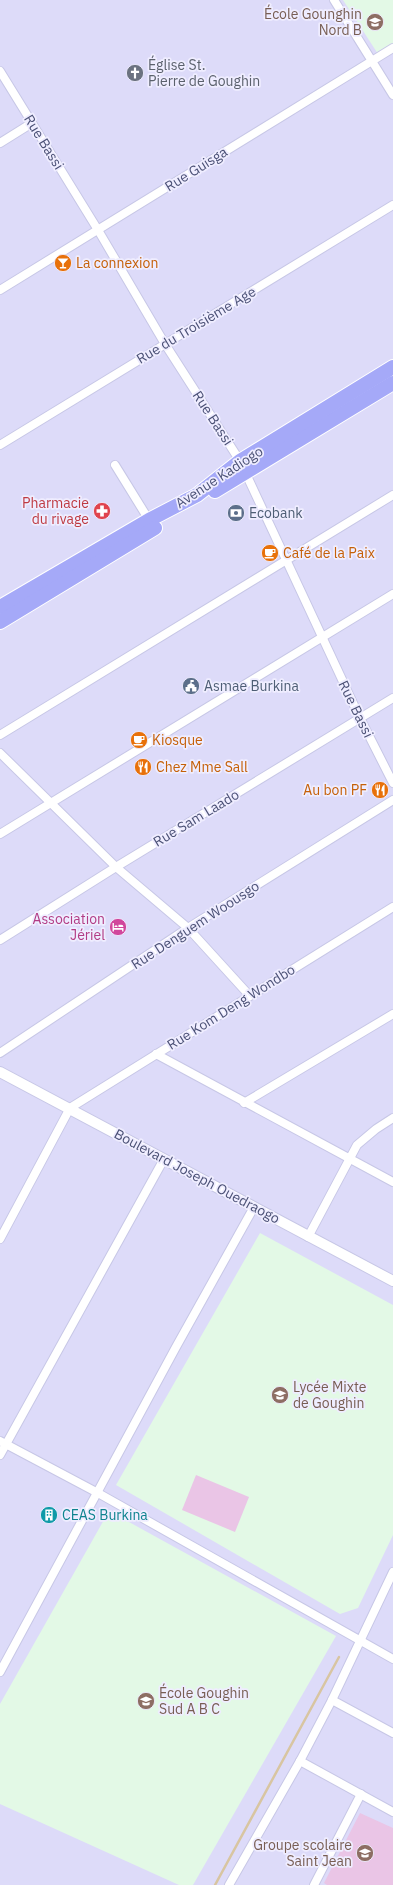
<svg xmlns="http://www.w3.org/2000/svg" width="393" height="1885" font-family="'IBM Plex Sans',sans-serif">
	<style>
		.residential { fill: #dddbf9 }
		.education { fill: #e3f9e6 }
		.green { fill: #eac5e6 }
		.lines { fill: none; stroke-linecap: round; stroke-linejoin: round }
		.stream { stroke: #d8c5a1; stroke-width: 2.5 }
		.minor-casing { stroke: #c7c7e6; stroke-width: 10 }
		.tertiary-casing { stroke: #c7c7e6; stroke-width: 12 }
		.trunk-casing { stroke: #fff; stroke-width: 16 }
		.minor { stroke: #fff; stroke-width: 8 }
		.tertiary { stroke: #fff; stroke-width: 10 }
		.trunk { stroke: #a5a9f8; stroke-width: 14 }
		.labels { text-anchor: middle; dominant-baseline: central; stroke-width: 3.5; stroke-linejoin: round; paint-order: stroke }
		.education-label { font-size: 14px; fill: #785e54; stroke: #efedff; text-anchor: end }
		.worship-label { font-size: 14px; fill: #5b616d; stroke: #efedff; text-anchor: start }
		.street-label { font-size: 14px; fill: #4b5176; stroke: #efedff }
		.food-label { font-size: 14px; fill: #c56008; stroke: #efedff; text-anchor: start }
		.health-label { font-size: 14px; fill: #be3a42; stroke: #efedff; text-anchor: end }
		.service-label { font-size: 14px; fill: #4e5e75; stroke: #efedff; text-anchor: start }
		.hotel-label { font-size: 14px; fill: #b23c85; stroke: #efedff; text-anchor: end }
		.culture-label { font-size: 14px; fill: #0d838f; stroke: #efedff; text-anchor: start }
	</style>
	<rect width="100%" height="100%" fill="#e9e7fc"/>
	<rect class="residential" x="0" y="0" width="393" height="1885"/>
	<g class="education">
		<path d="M343,0H393V45L378,54Z"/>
		<path d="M260,1233L393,1305V1535L358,1608L340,1614L116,1485Z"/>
		<path d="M109,1511L336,1636L193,1885H179L0,1804V1704Z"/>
	</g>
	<g class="green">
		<path d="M196,1475L249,1497L235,1532L182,1510Z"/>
		<path d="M360,1813L393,1828V1885H327L324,1883Z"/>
	</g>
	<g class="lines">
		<path class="stream" d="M215,1885L339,1657"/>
		<defs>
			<g id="minor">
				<path d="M334,0L393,95"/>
				<path d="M0,71L98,230L165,344L240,461L360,718L393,783"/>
				<path d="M0,143L32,123"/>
				<path d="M0,290L393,48"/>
				<path d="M0,445L393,205"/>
				<path d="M115,465L149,520"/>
				<path d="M0,735L393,495"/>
				<path d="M0,753L116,867L188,928L249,995"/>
				<path d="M0,834L393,594"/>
				<path d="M0,940L116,867L393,698"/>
				<path d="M0,1053L188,928L393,800"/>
				<path d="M156,1054L393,1182"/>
				<path d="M244,1103L393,1014"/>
				<path d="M308,1237L357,1145L376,1129L393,1118"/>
				<path d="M0,1239L70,1108L393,907"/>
				<path d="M0,1441L98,1493L393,1659"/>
				<path d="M0,1455L164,1159"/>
				<path d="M0,1672L176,1347L254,1207"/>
				<path d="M332,1700L393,1733"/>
				<path d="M300,1761L393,1812"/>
				<path d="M229,1885L300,1761L332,1700L393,1572"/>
				<path d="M314,1885L361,1794"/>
			</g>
			<path id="tertiary" d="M0,1072L393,1281"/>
			<g id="trunk">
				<path d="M215,491L393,383"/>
				<path d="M0,607L149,520L197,495L240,461L393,367"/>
				<path d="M0,622L155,528"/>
			</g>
		</defs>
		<use href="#minor" class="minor-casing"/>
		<use href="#tertiary" class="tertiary-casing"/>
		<use href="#trunk" class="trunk-casing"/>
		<use href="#minor" class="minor"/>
		<use href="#tertiary" class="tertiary"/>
		<use href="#trunk" class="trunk"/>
	</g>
	<defs>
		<symbol id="school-disc" viewBox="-11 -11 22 22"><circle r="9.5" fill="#8d6e63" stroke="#efedff"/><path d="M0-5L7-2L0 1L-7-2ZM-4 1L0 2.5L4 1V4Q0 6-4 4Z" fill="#fff"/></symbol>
		<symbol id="church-disc" viewBox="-11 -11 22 22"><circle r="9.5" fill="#6b7280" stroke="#efedff"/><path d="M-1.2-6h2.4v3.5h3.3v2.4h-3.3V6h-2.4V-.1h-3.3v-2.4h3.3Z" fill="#fff"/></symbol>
		<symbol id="bar-disc" viewBox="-11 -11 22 22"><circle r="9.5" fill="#e8710a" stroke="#efedff"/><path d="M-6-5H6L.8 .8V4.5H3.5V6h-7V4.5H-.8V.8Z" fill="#fff"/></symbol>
		<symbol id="pharmacy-disc" viewBox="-11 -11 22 22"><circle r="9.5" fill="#e0444e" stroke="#efedff"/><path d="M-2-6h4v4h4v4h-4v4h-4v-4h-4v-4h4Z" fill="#fff"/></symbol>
		<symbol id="bank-disc" viewBox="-11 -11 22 22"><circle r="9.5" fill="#5c6f8a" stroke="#efedff"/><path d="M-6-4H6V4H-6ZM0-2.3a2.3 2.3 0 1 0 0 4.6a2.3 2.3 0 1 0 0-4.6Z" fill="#fff"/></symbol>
		<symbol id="cafe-disc" viewBox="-11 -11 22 22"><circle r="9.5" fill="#e8710a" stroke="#efedff"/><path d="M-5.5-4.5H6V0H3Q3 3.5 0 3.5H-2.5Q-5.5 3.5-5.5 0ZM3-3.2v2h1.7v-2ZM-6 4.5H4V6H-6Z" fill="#fff"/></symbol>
		<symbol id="civic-disc" viewBox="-11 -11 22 22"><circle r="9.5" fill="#5c6f8a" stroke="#efedff"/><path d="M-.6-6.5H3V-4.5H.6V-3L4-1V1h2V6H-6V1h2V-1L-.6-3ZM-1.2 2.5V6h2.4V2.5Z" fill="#fff"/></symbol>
		<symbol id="restaurant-disc" viewBox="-11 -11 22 22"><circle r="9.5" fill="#e8710a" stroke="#efedff"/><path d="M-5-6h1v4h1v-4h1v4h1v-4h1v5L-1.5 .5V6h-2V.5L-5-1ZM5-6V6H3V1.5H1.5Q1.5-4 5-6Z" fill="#fff"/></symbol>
		<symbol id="hotel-disc" viewBox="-11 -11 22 22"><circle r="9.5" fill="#d1479c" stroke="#efedff"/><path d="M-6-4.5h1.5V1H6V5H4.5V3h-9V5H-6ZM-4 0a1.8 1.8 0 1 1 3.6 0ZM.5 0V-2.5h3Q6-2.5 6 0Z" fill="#fff"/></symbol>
		<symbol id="building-disc" viewBox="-11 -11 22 22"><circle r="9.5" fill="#0f9aa8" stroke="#efedff"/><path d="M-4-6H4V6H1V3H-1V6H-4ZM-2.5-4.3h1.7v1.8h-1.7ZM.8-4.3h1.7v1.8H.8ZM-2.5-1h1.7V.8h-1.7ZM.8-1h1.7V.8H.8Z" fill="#fff"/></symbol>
	</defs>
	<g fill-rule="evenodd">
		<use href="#school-disc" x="365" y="12" width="20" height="20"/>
		<use href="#church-disc" x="125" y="63" width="20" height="20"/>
		<use href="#bar-disc" x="53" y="253" width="20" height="20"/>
		<use href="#pharmacy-disc" x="92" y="501" width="20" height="20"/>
		<use href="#bank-disc" x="226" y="503" width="20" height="20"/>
		<use href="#cafe-disc" x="260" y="543" width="20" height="20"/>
		<use href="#civic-disc" x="181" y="676" width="20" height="20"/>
		<use href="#cafe-disc" x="129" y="730" width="20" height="20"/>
		<use href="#restaurant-disc" x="133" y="757" width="20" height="20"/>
		<use href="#restaurant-disc" x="370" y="780" width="20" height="20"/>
		<use href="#hotel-disc" x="108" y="917" width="20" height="20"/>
		<use href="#school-disc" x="270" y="1385" width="20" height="20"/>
		<use href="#building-disc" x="39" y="1505" width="20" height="20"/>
		<use href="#school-disc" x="136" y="1691" width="20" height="20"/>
		<use href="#school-disc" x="355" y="1843" width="20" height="20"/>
	</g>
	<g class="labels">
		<g class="education-label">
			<text x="362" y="14">École Gounghin<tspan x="362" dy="16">Nord B</tspan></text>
			<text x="293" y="1387" text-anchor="start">Lycée Mixte<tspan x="293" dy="16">de Goughin</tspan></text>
			<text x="159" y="1693" text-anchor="start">École Goughin<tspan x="159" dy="16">Sud A B C</tspan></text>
			<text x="352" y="1845">Groupe scolaire<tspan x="352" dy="16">Saint Jean</tspan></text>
		</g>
		<g class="worship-label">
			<text x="148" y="65">Église St.<tspan x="148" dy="16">Pierre de Goughin</tspan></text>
		</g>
		<g class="street-label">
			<text transform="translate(44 142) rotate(58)">Rue Bassi</text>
			<text transform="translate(196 169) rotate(-32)">Rue Guisga</text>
			<text transform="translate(196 325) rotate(-31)">Rue du Troisième Age</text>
			<text transform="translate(213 418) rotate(57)">Rue Bassi</text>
			<text transform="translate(219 477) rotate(-33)">Avenue Kadiogo</text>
			<text transform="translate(356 709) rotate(64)">Rue Bassi</text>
			<text transform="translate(196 818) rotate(-31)">Rue Sam Laado</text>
			<text transform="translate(195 925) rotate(-33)">Rue Denguem Woousgo</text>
			<text transform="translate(231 1007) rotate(-32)">Rue Kom Deng Wondbo</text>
			<text transform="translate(197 1176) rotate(28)">Boulevard Joseph Ouedraogo</text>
		</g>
		<g class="food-label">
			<text x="76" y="263">La connexion</text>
			<text x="283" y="553">Café de la Paix</text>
			<text x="152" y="740">Kiosque</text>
			<text x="156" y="767">Chez Mme Sall</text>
			<text x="367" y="790" text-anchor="end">Au bon PF</text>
		</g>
		<g class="health-label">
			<text x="89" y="503">Pharmacie<tspan x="89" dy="16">du rivage</tspan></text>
		</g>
		<g class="service-label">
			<text x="249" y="513">Ecobank</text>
			<text x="204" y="686">Asmae Burkina</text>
		</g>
		<g class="hotel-label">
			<text x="105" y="919">Association<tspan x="105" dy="16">Jériel</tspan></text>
		</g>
		<g class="culture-label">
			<text x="62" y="1515">CEAS Burkina</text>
		</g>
	</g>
</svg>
